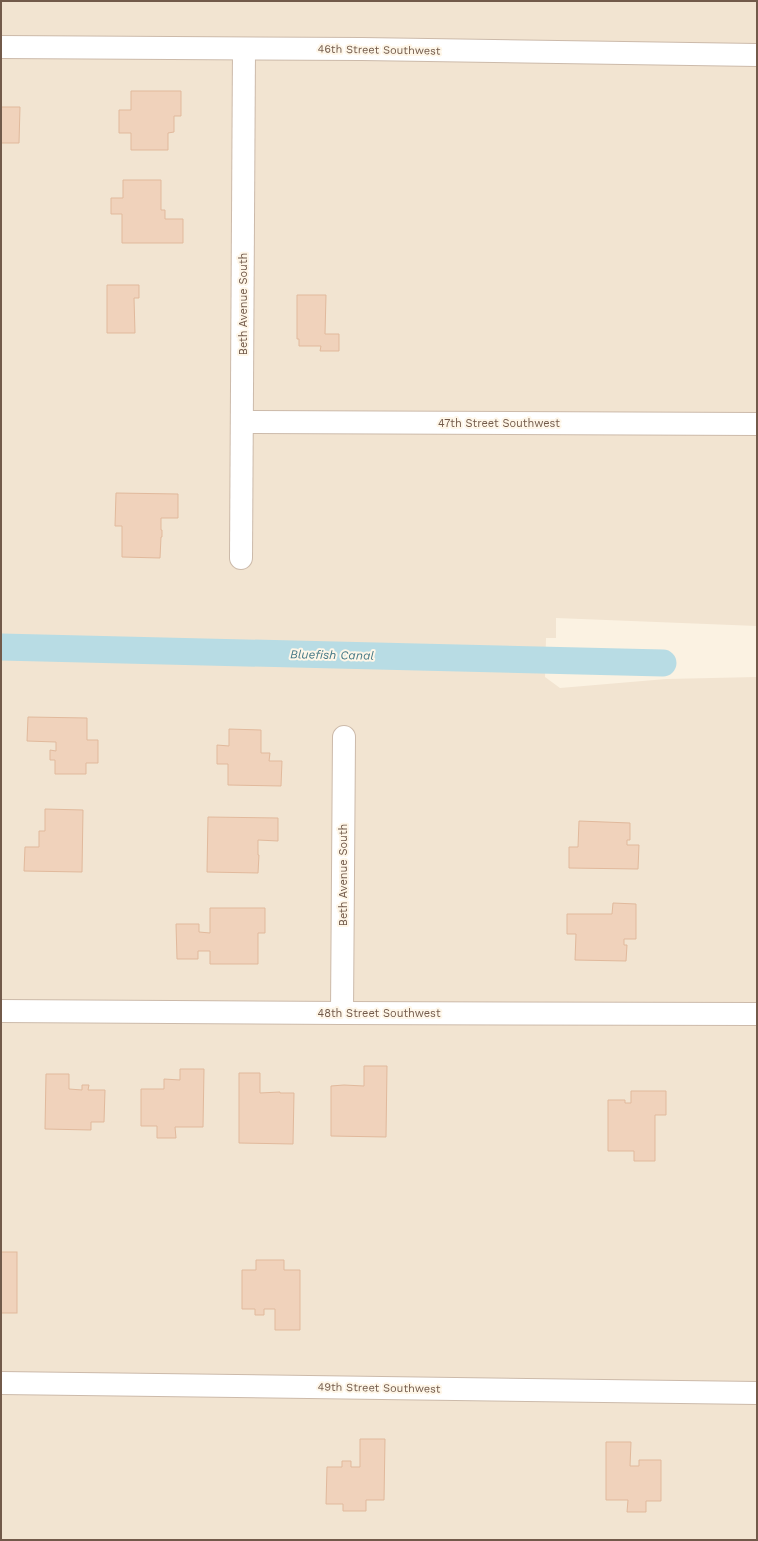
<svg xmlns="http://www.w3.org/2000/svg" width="758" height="1541" font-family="'Work Sans',sans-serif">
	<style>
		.residential { fill: #f2e4d1 }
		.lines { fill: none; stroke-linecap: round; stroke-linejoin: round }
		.canal { stroke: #b8dce4; stroke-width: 27 }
		.building { fill: #f0d2bb; stroke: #e1b99c }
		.minor-casing { stroke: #ccbaaa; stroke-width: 24 }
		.minor { stroke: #fff; stroke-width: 22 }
		.labels { text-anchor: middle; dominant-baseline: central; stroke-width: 4; stroke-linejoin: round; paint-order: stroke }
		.street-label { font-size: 11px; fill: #725a4a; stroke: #fef6e8 }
		.water-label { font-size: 12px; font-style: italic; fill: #457885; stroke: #fef6e8 }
	</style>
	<rect width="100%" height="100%" fill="#fbf2e2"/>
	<path class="residential" d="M1,1H757V626L556,618V638H546L545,677L560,688L666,679L757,677V1540H1Z"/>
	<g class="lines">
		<path class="canal" d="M1,647L663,663"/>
	</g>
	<g class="building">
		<path d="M131,91H181V116H174V132L168,133V150H131V133H119V110H131Z"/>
		<path d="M1,107H20L19,143H1Z"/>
		<path d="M123,180H161V210H165V219H183V243H122V214H111V198H123Z"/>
		<path d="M107,285H139V298H134L135,333H107Z"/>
		<path d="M297,295H326L325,334H339V351H320L321,346H299V339H297Z"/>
		<path d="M116,493L178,494V518H161V530H162V537H161L160,558L122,557V526H115Z"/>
		<path d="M28,717L87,718V740H98V763H86V774H55V760H50V750L56,751V742L27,741Z"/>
		<path d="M229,729L261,730V753H270L269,761H282L281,786L228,785V764H217V745L229,746Z"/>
		<path d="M45,809L83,810L82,872L24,871L25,847H39V831H45Z"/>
		<path d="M208,817L278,818V841L258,840V855H259L258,873L207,872Z"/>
		<path d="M579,821L630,823V840H627V845H639L638,869L569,868V847H578Z"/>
		<path d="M613,903L636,904V939H624V945H627L626,961L575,960L576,934H567V914H612Z"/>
		<path d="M210,908H265V933H258V964H210V951H198V959H177L176,924H199V932L210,933Z"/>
		<path d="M364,1066H387L386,1137L331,1136V1086L344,1085L364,1086Z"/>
		<path d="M180,1069H204L203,1127H175L176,1138H157V1126H141V1089H164V1079L180,1080Z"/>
		<path d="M239,1073H260V1093L280,1092V1093H294L293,1144L239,1143Z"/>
		<path d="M46,1074H69V1089L82,1090V1085H89L88,1090H105L104,1122H91V1130L45,1129Z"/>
		<path d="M631,1091H666V1115H655V1161H634V1151H608V1100H625V1103H631Z"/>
		<rect x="1" y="1252" width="16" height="61"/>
		<path d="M256,1260H284V1270H300V1330H275V1309H264V1315H255V1309H242V1270H256Z"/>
		<path d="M360,1439H385L384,1500H366V1511H343V1504H326L327,1467H342V1461H351V1467H360Z"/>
		<path d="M606,1442H631L630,1466H639V1460H661V1501H646V1512H627L628,1500H606Z"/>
	</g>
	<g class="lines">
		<defs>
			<g id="minor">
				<path d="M1,47L362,49L757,55"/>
				<path d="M242,422L757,424"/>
				<path d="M241,558L244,49"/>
				<path d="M1,1011L342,1013L757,1014"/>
				<path d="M342,1013L344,737"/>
				<path d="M1,1383L757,1393"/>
			</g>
		</defs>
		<use href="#minor" class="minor-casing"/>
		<use href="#minor" class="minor"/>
	</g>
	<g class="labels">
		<g class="street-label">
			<text transform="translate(379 50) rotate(1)">46th Street Southwest</text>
			<text transform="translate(243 304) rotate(-90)">Beth Avenue South</text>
			<text x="499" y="423">47th Street Southwest</text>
			<text transform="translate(343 875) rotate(-90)">Beth Avenue South</text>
			<text x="379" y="1013">48th Street Southwest</text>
			<text transform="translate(379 1388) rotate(1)">49th Street Southwest</text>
		</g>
		<g class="water-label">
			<text transform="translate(332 655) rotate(1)">Bluefish Canal</text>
		</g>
	</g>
	<rect width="758" height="1541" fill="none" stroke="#725a4a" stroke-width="4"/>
</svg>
